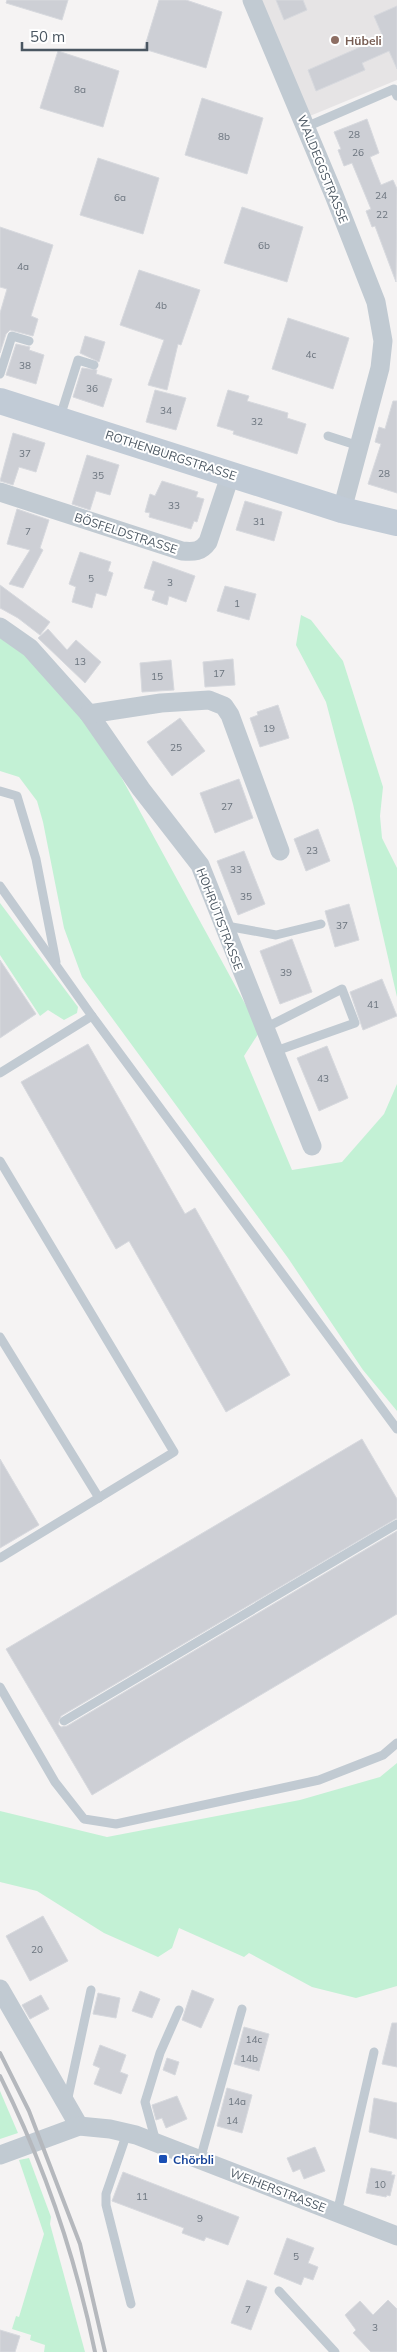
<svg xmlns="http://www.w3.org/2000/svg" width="397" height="2352" font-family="Mulish,sans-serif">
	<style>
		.education { fill: #e6e4e5 }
		.green { fill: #c3f1d5 }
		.building { fill: #cdcfd5; stroke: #d7d9de }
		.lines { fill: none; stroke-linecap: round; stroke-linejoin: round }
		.lane { stroke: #c1cad2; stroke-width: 9 }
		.street { stroke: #c1cad2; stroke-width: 19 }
		.secondary { stroke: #c1cbd6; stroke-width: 26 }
		.rail { stroke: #b5b8bd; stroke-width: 4 }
		.education-dot { fill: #8d6e63; stroke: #fff; stroke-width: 2 }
		.transit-dot { fill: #1a4fb4; stroke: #fff; stroke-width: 2 }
		.labels { text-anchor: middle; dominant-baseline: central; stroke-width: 4; stroke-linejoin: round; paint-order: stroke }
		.number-label { font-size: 10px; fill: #6b747e }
		.education-label { font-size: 12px; font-weight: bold; fill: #785e54; stroke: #fff; text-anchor: start }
		.street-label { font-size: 12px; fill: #4a5661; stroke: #fff }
		.transit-label { font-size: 12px; font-weight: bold; fill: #164399; stroke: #fff; text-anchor: start }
	</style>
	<rect width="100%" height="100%" fill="#f5f3f3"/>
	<path class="education" d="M257,0H397V80L305,118Z"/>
	<g class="green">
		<path d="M301,615L311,620L343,661L383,787L380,816L382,838L397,868V997L353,804L326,702L296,645Z"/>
		<path d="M0,636L22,652L96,731L260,1031L244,1056L292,1170L342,1162L384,1114L397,1084V1411L363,1370L288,1258L82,977L64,928L43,822L37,801L19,777L0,771Z"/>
		<path d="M0,903L78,1007L77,1013L64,1020L48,1010L40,1016L0,955Z"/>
		<path d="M397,1763V1986L356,1998L312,1987L249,1953L244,1957L179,1928L172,1948L158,1957L104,1933L37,1891L0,1882V1811L107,1837L300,1800L380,1777Z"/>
		<path d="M0,2091L18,2133L0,2139Z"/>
		<path d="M29,2158L51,2217L50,2224L85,2352H44L45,2345L30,2340L31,2335L12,2329L16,2316L19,2317L44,2234L19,2160Z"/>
	</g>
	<g class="building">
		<path d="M7,0H68L62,20L6,3Z"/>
		<path d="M159,0H186L222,12L206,68L144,49Z"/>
		<path d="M276,0H303L307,10L284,20Z"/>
		<path d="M397,6V69L389,51L362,63L365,70L316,91L308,70L383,37L374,16Z"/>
		<path d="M58,51L119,71L103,127L40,108Z"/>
		<path d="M202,98L263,118L247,174L185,155Z"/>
		<path d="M367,119L379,153L370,157L381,185L393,180L397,189L396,282L375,226L372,227L366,211L371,209L364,192L352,163L344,166L338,150L341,149L334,132Z"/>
		<path d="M98,158L159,178L143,234L80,215Z"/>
		<path d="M242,207L303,227L287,282L224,263Z"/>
		<path d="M0,227L53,245L31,316L38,319L33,336L10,330L6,334L0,353V313L7,289L0,287Z"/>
		<path d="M139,270L200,290L181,345L178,344L167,390L148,385L164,340L120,325Z"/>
		<path d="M288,318L349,338L333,389L272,369Z"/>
		<path d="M85,336L105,342L99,362L80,353Z"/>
		<path d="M16,344L30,347L29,350L44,355L36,384L6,375Z"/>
		<path d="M82,368L97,370L96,374L112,379L103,407L73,397Z"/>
		<path d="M155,390L186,398L176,430L146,422Z"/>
		<path d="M228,390L249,396L247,401L288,413L287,418L306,424L297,454L233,434L234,431L217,426Z"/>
		<path d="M393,401H397V493L368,484L381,444L375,442L379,427L385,429Z"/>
		<path d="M13,433L45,443L36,472L19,467L13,485L0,481Z"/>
		<path d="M87,455L119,465L110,495L96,491L90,510L72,504Z"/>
		<path d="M162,481L198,492L196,497L204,499L197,522L194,521L191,529L149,517L150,513L145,512L150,494L155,496Z"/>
		<path d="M245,501L282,512L274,541L236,530Z"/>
		<path d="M17,509L49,520L40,548L43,550L23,588L9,584L30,550L7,544Z"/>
		<path d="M80,552L111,562L108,571L113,573L106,596L96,593L92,608L72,602L76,587L69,584Z"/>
		<path d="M153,561L195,576L186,602L169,596L167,605L152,600L155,591L144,588Z"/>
		<path d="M0,585L50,622L40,635L18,618L0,608Z"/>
		<path d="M225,586L256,594L249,620L217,611Z"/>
		<path d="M48,629L67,650L76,640L101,662L85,683L38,638Z"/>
		<path d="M233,659L235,685L205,687L203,662Z"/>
		<path d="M171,660L174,690L142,692L140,663Z"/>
		<path d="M278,705L289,738L260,747L250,718L258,715L257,712Z"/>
		<path d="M180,718L205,751L172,776L147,742Z"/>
		<path d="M239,779L253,818L215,833L200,793Z"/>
		<path d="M318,829L330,861L306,871L294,839Z"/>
		<path d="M244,851L265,904L238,915L217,861Z"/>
		<path d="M349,904L359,940L335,947L325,911Z"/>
		<path d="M292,939L312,992L280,1004L260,951Z"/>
		<path d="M0,960L36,1014L0,1038Z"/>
		<path d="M382,979L397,1016L363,1030L350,992Z"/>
		<path d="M88,1044L185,1214L195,1208L290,1375L226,1412L129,1241L116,1249L21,1082Z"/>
		<path d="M327,1046L348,1098L319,1111L297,1058Z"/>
		<path d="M362,1439L397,1499V1518L61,1716L58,1724L61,1727L67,1726L397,1531V1614L92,1795L6,1649Z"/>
		<path d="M0,1459L39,1525L0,1548Z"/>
		<path d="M43,1916L68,1961L30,1981L6,1936Z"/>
		<path d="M192,1990L214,1999L201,2028L182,2020Z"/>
		<path d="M140,1991L160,1999L152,2018L132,2011Z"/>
		<path d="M98,1993L120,1998L116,2018L93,2014Z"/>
		<path d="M41,1995L49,2009L30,2019L22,2005Z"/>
		<path d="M392,2023H397V2067L382,2064Z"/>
		<path d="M244,2027L269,2034L259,2071L234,2064Z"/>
		<path d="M100,2045L126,2055L120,2072L128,2075L121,2094L94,2084L100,2068L93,2065Z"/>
		<path d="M167,2058L179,2062L175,2075L163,2070Z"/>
		<path d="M227,2088L252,2095L242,2133L217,2126Z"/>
		<path d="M177,2096L187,2119L166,2128L162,2118L156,2120L152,2105Z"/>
		<path d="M374,2098L397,2103V2139L369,2132Z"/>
		<path d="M315,2147L325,2171L304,2179L300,2169L293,2172L287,2158Z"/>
		<path d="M371,2168L392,2172L391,2175H395L390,2196L387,2195L386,2197L366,2193Z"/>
		<path d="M123,2172L239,2217L228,2245L206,2237L204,2241L182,2233L184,2228L112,2201Z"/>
		<path d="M287,2238L314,2248L308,2263L318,2267L313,2280L304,2277L301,2285L274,2274Z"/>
		<path d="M247,2280L267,2287L251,2330L231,2323Z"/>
		<path d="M388,2300L397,2309V2352H371L353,2333L356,2330L345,2315L360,2301L373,2315Z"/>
		<path d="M0,2330L20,2336L15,2352H0Z"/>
	</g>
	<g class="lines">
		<g class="lane">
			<path d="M306,127L394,89L397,96"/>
			<path d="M0,374L12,336L29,341"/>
			<path d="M60,417L78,360L94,365"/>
			<path d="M328,436L359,446"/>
			<path d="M0,791L17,796L36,859L56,962"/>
			<path d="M0,886L92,1016L397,1429"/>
			<path d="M225,931L232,927L276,935L321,924"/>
			<path d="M263,1029L342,989L355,1023L273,1052"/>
			<path d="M0,1073L92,1016"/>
			<path d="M0,1161L174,1452L0,1558"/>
			<path d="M0,1337L99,1498"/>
			<path d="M0,1687L55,1782L84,1819L116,1824L319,1780L383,1755L397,1743"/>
			<path d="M64,1721L397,1524"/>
			<path d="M67,2102L91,1990"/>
			<path d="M127,2133L106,2194V2205L131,2304"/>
			<path d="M156,2142L145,2102L160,2053L179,2010"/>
			<path d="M200,2160L242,2009"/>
			<path d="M337,2213L374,2052"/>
			<path d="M279,2291L335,2352"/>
		</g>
		<g class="street">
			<path d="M252,0L334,195L376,302L383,341L380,368L342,510"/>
			<path d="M0,492L182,551C194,552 201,552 208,542L231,473"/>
			<path d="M0,627L30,648L89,714L141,789L200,865L312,1146"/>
			<path d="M89,714L161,703L209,700L224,706L230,715L280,851"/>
			<path d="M0,1989L79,2126"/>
			<path d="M0,2155L79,2126L110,2129L136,2135L397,2236"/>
		</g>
		<path class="secondary" d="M0,401L342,510L397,523"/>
		<g class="rail">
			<path d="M0,2053L29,2111L80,2244L105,2352"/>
			<path d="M0,2076C44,2164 75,2255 95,2352"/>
		</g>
	</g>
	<circle class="education-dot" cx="335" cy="40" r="5"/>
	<rect class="transit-dot" x="158" y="2154" width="10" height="10" rx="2.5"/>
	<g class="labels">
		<g class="number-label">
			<text x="80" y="89">8a</text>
			<text x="354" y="134">28</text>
			<text x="224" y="136">8b</text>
			<text x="358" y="152">26</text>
			<text x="381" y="195">24</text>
			<text x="120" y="197">6a</text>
			<text x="382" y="214">22</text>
			<text x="264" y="245">6b</text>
			<text x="23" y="266">4a</text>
			<text x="161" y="305">4b</text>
			<text x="311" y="354">4c</text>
			<text x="25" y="365">38</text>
			<text x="92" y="388">36</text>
			<text x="166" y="410">34</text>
			<text x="257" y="421">32</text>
			<text x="25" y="453">37</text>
			<text x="384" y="473">28</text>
			<text x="98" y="475">35</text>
			<text x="174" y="505">33</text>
			<text x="259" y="521">31</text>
			<text x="28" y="531">7</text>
			<text x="91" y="578">5</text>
			<text x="170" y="582">3</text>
			<text x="237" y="603">1</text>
			<text x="80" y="661">13</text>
			<text x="219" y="673">17</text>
			<text x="157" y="676">15</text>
			<text x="269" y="728">19</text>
			<text x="176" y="747">25</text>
			<text x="227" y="806">27</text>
			<text x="312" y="850">23</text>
			<text x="236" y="869">33</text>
			<text x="246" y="896">35</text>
			<text x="342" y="925">37</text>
			<text x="286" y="972">39</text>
			<text x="373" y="1004">41</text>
			<text x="323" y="1078">43</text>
			<text x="37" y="1949">20</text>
			<text x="254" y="2039">14c</text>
			<text x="249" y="2058">14b</text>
			<text x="237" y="2101">14a</text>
			<text x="232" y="2120">14</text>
			<text x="380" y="2184">10</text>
			<text x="142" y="2196">11</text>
			<text x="200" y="2218">9</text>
			<text x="296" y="2256">5</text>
			<text x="248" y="2309">7</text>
			<text x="375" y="2327">3</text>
		</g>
		<g class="education-label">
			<text x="345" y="40">Hübeli</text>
		</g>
		<g class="street-label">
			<text transform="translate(323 169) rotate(68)">WALDEGGSTRASSE</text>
			<text transform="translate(171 455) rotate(18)">ROTHENBURGSTRASSE</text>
			<text transform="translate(126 533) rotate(18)">BÖSFELDSTRASSE</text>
			<text transform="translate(220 919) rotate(69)">HOHRÜTISTRASSE</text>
			<text transform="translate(278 2190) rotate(21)">WEIHERSTRASSE</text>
		</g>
		<g class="transit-label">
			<text x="173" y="2159">Chörbli</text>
		</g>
	</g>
	<path d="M22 42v8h125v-8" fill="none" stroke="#4a5661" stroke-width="2.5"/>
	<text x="30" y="42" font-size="15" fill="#4a5661" stroke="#ffffff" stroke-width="4" paint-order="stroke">50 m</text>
</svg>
